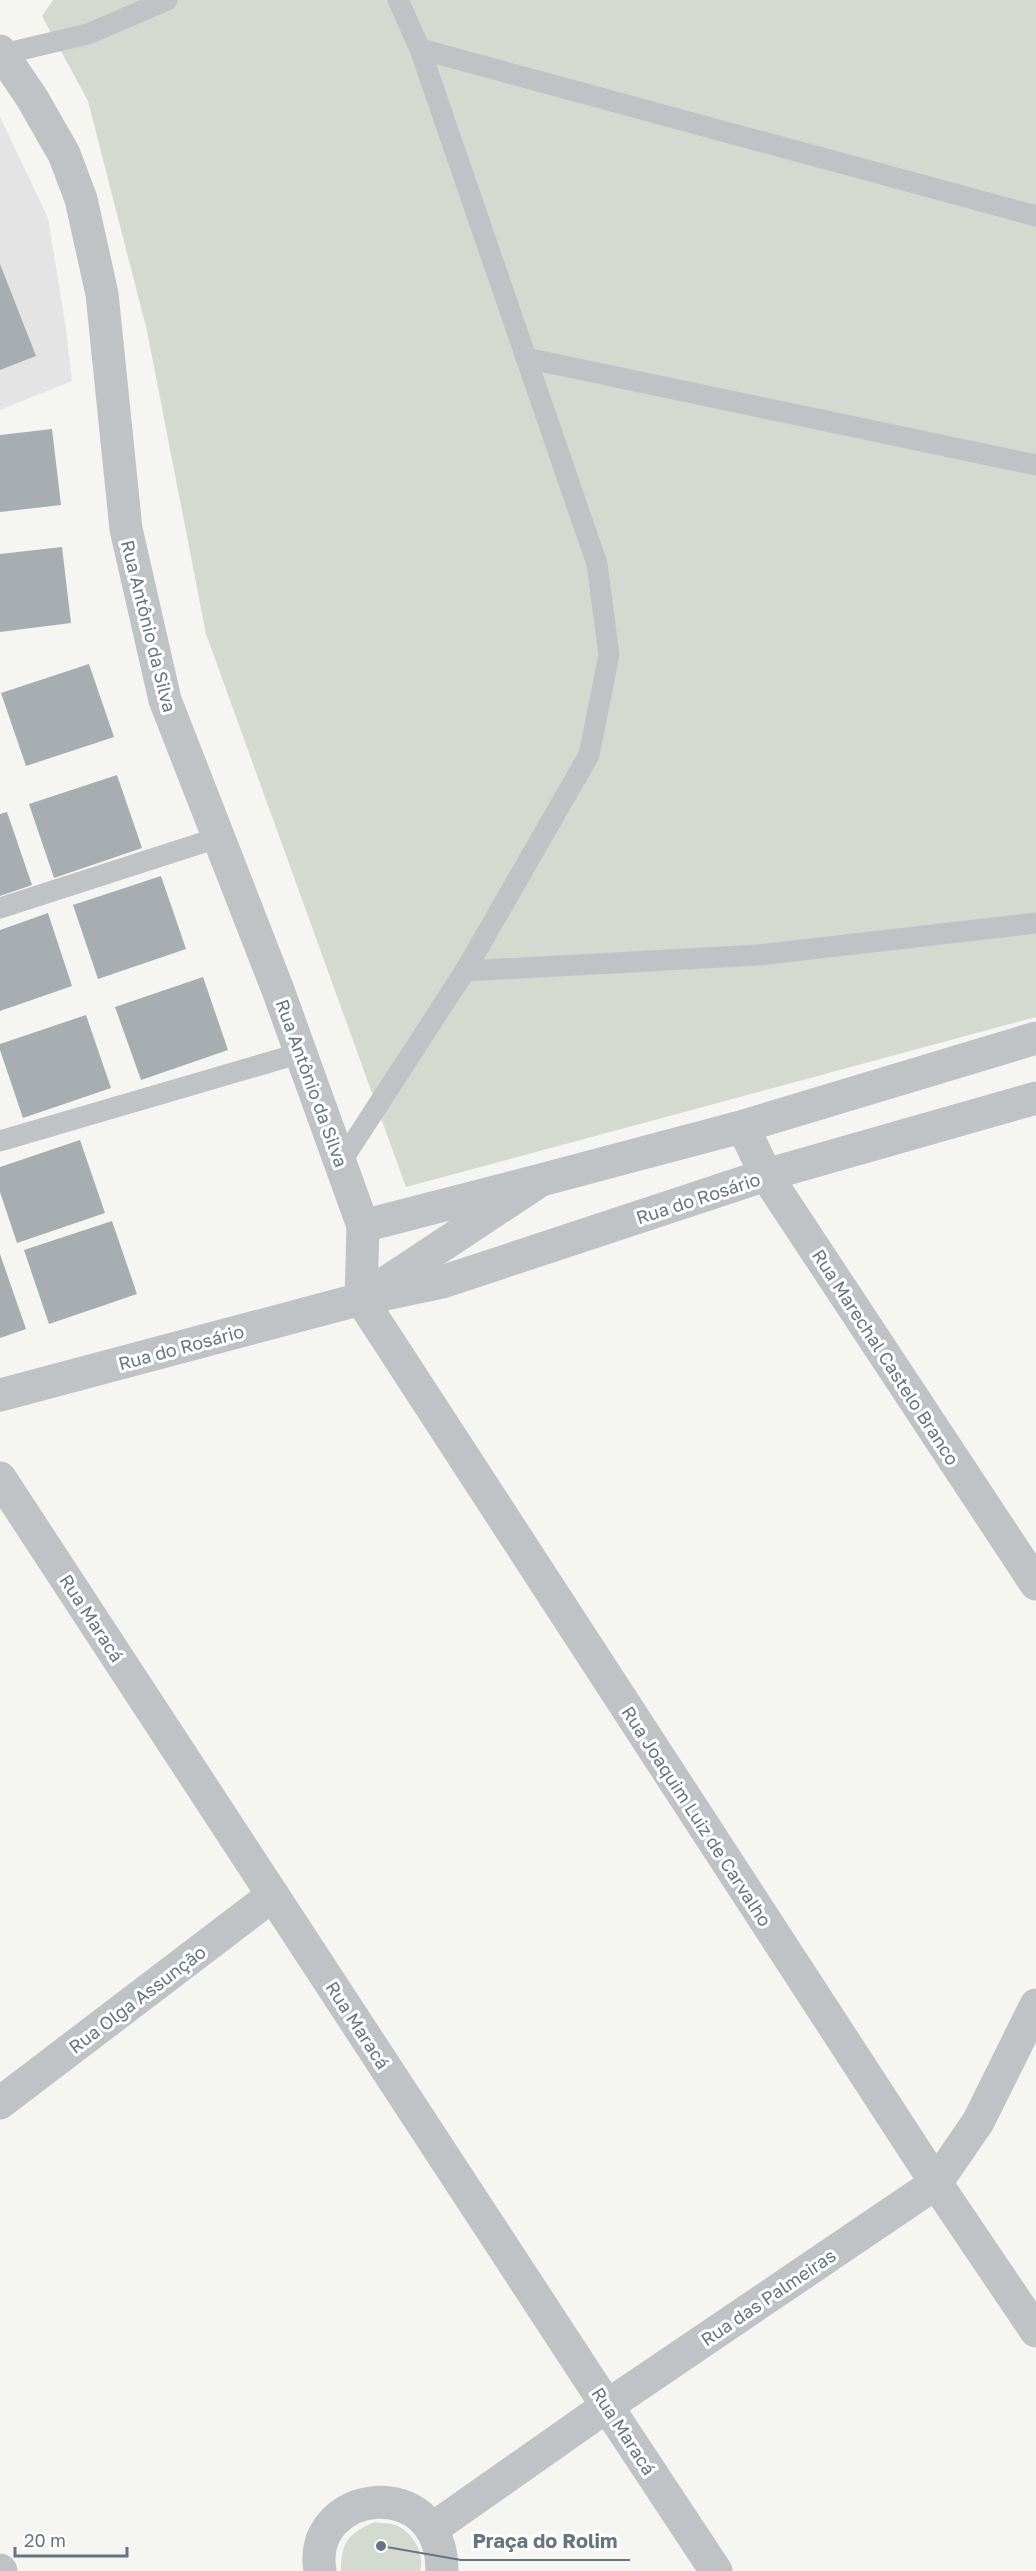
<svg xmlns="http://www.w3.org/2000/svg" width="1036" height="2571" font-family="'Golos Text',sans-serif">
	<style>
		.built { fill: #e3e4e3 }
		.green { fill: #d5dad1 }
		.building { fill: #a6aeb2 }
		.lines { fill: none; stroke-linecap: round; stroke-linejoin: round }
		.service { stroke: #bfc3c6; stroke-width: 21 }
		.minor { stroke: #bfc3c6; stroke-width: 33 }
		.tertiary { stroke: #bfc3c6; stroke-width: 33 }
		.labels { text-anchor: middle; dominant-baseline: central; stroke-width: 6; stroke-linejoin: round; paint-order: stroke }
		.street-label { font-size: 18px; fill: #667681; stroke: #fff }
		.leader { fill: none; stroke: #667681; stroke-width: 2 }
		.callout-dot { fill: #667681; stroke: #fff; stroke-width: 2 }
		.callout-label { font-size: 20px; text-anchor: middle; font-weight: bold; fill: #667681; stroke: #fff; stroke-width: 6; stroke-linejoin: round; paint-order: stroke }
	</style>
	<rect width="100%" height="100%" fill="#f5f5f2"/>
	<path class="built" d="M0,117L48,218L66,329L72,381L0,410Z"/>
	<g class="green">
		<path d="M53,0H1036V1017L406,1187L206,634L147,331L88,101L42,16Z"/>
		<path d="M374,2522C381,2523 392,2523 398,2526C414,2534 425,2555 420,2571H341C341,2542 348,2534 374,2522Z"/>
	</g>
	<g class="building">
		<path d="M0,264L36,356L0,370Z"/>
		<path d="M52,429L61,505L0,512V435Z"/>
		<path d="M62,547L71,623L0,632V554Z"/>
		<path d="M89,664L114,737L26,766L1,693Z"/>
		<path d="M117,775L142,848L54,878L29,804Z"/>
		<path d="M7,812L32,885L0,896V814Z"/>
		<path d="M161,876L186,949L98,979L73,905Z"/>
		<path d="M48,913L72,986L0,1011V930Z"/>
		<path d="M203,977L228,1050L141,1080L115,1007Z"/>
		<path d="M86,1015L111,1088L23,1118L0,1050V1044Z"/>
		<path d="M80,1140L105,1213L17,1243L0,1192V1167Z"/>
		<path d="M112,1221L137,1294L49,1324L24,1250Z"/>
		<path d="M0,1254L26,1329L0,1338Z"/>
	</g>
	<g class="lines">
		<g class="service">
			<path d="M398,0L420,49"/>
			<path d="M3,54L88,34L167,0"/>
			<path d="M526,358L1036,465"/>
			<path d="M0,908L217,838"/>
			<path d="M465,971L759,955L1036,923"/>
			<path d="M0,1141L301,1053"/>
			<path d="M341,1162L465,971L589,755L609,655L597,564L420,49L1036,216"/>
		</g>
		<g class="minor">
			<path d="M0,51L32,98L64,154L81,199L102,294L126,529L165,700L278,990L363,1226L361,1299"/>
			<path d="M743,1127L766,1175L1036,1584"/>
			<path d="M363,1226L537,1181"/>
			<path d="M936,2183L1036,2331"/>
			<path d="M432,2529L607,2406L716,2571"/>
			<path d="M0,2570L1,2571"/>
			<path d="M320,2571C306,2489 442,2470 442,2571"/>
		</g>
		<g class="tertiary">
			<path d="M375,1290L541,1180L737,1128L1036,1038"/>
			<path d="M361,1299L936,2183"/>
			<path d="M0,1395L361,1299L442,1282L766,1175L1036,1098"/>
			<path d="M0,1478L607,2406L936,2183L978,2122L1036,2005"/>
			<path d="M0,2103L273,1895"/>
		</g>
	</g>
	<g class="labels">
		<g class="street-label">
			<text transform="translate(149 626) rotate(76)">Rua Antônio da Silva</text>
			<text transform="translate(312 1083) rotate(70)">Rua Antônio da Silva</text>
			<text transform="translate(698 1198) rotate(-18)">Rua do Rosário</text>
			<text transform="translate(181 1347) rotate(-15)">Rua do Rosário</text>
			<text transform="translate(886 1357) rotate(57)">Rua Marechal Castelo Branco</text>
			<text transform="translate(92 1618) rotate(57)">Rua Maracá</text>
			<text transform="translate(697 1816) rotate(57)">Rua Joaquim Luiz de Carvalho</text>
			<text transform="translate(137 1999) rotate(-37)">Rua Olga Assunção</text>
			<text transform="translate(358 2025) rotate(57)">Rua Maracá</text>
			<text transform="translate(768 2297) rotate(-34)">Rua das Palmeiras</text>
			<text transform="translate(624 2431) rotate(57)">Rua Maracá</text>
		</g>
	</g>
	<path class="leader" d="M381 2546L461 2560H630"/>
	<circle class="callout-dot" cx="381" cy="2546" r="6"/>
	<g class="callout-label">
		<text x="545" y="2548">Praça do Rolim</text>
	</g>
	<path d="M15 2547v9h112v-9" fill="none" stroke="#667681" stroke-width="3"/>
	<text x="24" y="2547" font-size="18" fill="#667681" stroke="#ffffff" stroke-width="4.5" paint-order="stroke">20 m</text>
</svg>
